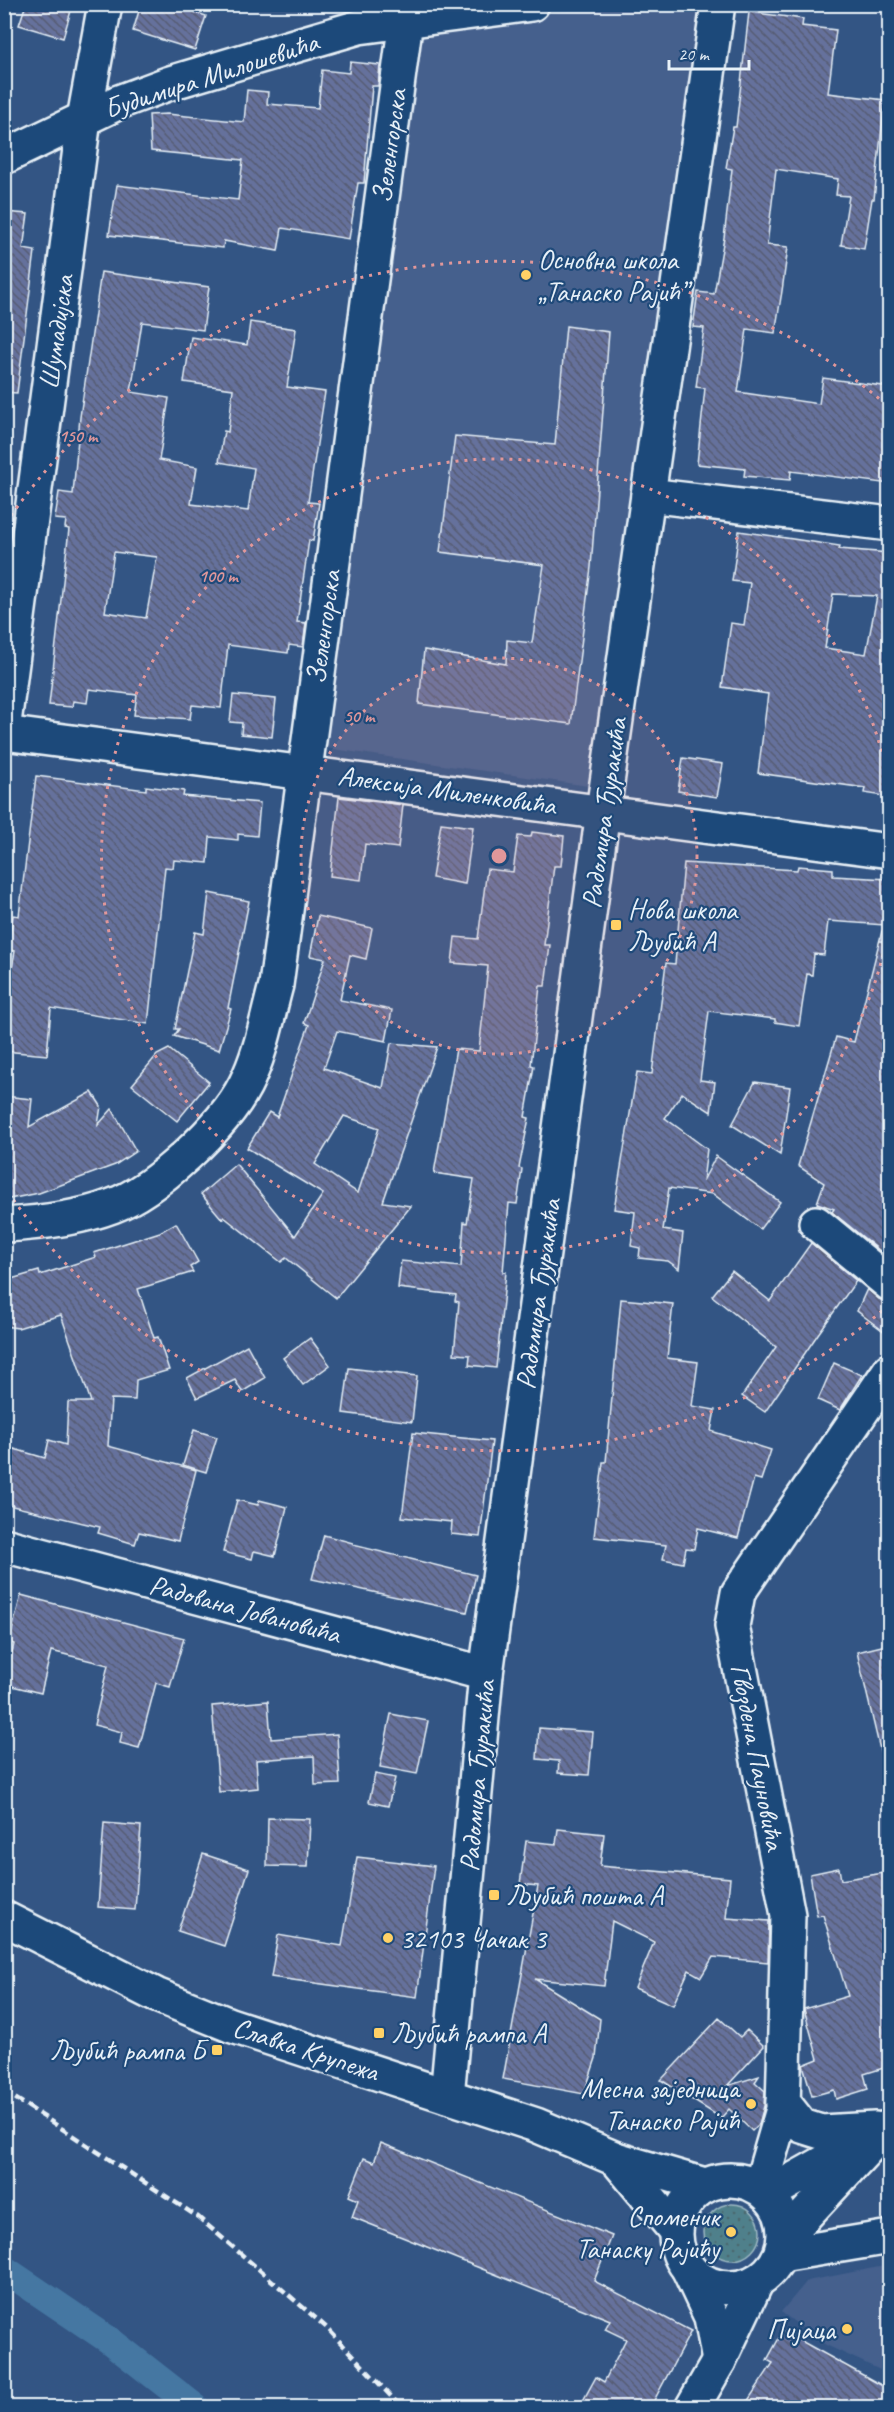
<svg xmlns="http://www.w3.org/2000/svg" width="894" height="2412" font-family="Caveat,sans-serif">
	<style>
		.built { fill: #45608d }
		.grass { fill: url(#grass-dots); stroke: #9cb8c2; stroke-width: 1.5 }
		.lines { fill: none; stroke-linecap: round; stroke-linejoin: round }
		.canal { stroke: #4577a2; stroke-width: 28 }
		.building { fill: url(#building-back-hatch); stroke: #e8f1f8; stroke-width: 1.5; fill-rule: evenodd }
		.minor-casing { stroke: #e8f1f8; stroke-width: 38 }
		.major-casing { stroke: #e8f1f8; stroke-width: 38 }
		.minor { stroke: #1f4a7a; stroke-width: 33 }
		.major { stroke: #1f4a7a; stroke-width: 33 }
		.rail { stroke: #e8f1f8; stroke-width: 4.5; stroke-dasharray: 9 4.5; stroke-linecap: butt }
		.ring { fill: none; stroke: #e0979a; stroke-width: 3; stroke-dasharray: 3 6 }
		.poi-dot { fill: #ffd166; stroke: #1f4a7a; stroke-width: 2 }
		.labels { text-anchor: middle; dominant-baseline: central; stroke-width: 4.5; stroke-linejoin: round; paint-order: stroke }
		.street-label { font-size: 28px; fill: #e8f1f8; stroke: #1f4a7a }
		.poi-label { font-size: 28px; fill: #e8f1f8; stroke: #1f4a7a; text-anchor: start }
		.centre { fill: #e0979a; stroke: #1f4a7a; stroke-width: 3 }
		.ring-label { font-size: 18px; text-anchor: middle; font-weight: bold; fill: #e0979a; stroke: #1f4a7a; stroke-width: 4.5; stroke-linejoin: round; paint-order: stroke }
	</style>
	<defs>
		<pattern id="grass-dots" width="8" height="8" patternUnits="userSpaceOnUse" patternTransform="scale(1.5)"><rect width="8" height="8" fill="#50808b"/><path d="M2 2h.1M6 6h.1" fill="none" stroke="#4c676e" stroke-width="1.8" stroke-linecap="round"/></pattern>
		<pattern id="building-back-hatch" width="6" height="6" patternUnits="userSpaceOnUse" patternTransform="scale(1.5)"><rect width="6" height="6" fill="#65719c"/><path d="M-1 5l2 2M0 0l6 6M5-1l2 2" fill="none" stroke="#565c73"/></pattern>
	</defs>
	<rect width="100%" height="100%" fill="#335584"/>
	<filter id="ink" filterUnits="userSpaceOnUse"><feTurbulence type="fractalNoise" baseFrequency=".0167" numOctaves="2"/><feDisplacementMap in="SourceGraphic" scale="12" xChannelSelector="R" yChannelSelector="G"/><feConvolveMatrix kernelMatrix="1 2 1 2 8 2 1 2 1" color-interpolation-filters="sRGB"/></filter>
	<g filter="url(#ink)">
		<g class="built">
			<path d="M621,5H702L595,787L326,748L417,28Z"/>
			<path d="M889,2265V2374L826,2345L781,2312L807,2281Z"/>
		</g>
		<circle class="grass" cx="732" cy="2232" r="28"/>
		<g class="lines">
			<path class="canal" d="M4,2269L109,2340L196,2408"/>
		</g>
		<g class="building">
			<path d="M26,4H73L63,38L19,25Z"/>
			<path d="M141,4H171L206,16L195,50L133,31Z"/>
			<path d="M749,12L803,19L802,26L836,30L828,93L885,100L874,199H872L864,249L841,245L849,196L836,195L838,179L776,169L767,245L788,247L782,291L775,333L747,329L738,392L819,404L823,378L890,387L883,446H890V484L791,471L790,480L744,476L745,469L697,464L705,388L696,387L704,328L693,327L698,292L714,294L724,238L732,169L726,168L733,127H736Z"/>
			<path d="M350,62L380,65L378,86H372L364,183H358L349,239L282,228L278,251L224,241L223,248L109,235L117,185L238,200L243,160L151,151L149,115L167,114L244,122L247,90L268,92L267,104L318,108L322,70L349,73Z"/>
			<path d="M4,212L28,214L23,249L35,251L17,393L4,392Z"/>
			<path d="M101,272L209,287L203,330L142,322L131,392L169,398L159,460L197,467L191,504L248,511L254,468L219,462L224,431L228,432L233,389L184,382L191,337L247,345L250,322L296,329L287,387L325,392L308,502L319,503L313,541L309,540L297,622L306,623L303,647L289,645L288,653L228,645L221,708L192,705L190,719L134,715L137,695L89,689L87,703L73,701L72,707L49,705L69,529L65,528L66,520L55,519L59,492L73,494L80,417ZM114,552L157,557L146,618L105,612Z"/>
			<path d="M566,326L609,332L591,567L571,724L419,704L424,650L506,664L507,640L532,643L544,565L440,552L455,436L555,445Z"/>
			<path d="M739,531L840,546L839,549L890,553V797L864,793L865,788L758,773L768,694L722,687L731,623L744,625L750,583L732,581ZM833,594L877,596L866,654L825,648Z"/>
			<path d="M233,695L276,699L272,737L241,734L242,723L230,722Z"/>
			<path d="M683,758L723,764L717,797L678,791Z"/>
			<path d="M36,776L146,790V786L184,791L183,796L260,803L257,836L238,834V840L210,837L208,863L174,860L173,868L165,867L148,1024L51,1008L47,1055L4,1051V1013L15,951L8,950L13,915L19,916Z"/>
			<path d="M339,797L403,805L398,848L365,844L361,880L330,876Z"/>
			<path d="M441,823L473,827L465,884L432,878Z"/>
			<path d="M532,832L564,836L561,866H554L544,945H550L545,986H540L531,1065L534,1066L525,1117L529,1118L519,1168L522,1169L517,1204L509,1203L503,1272H506L496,1368L469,1365L470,1355L454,1354L459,1302L455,1301L456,1295L398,1288L401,1261L461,1267L464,1222L467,1223L474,1179L434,1173L456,1049L479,1051L488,966L452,963L455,937L478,939L487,869L513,872L518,836L531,837Z"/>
			<path d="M684,863L797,870L798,866L833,869V876L888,879L885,925L828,921L824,955L814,954L812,975L807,974L799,1026L775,1022V1019L709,1011L700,1080L715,1082L711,1112L682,1093L665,1118L707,1149L703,1181L716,1156L780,1202L760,1229L713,1194L669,1188L663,1230L683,1233L679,1269L668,1261L639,1258L640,1248L631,1246L635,1212L614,1209L637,1072L652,1074L666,963L675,964Z"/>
			<path d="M209,893L249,901L228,1008L231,1009L219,1050L174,1036L179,1029H175L195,932L204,934Z"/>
			<path d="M318,916L372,928L366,959L350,955L340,1000L392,1010L386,1041L337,1031L324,1068L383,1088L391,1043L437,1047L383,1202L411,1206L336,1298L286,1258L281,1262L224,1217L222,1219L201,1194L236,1164L295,1236L323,1194L247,1148L269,1112L277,1117L309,1025L304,1023L325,959L310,956ZM344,1116L379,1128L358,1193L315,1164Z"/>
			<path d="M882,931L890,932V1259L832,1212L834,1209L817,1203L824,1183L798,1166L836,1037L854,1042Z"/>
			<path d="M169,1049L209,1082L177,1121L132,1085L157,1055Z"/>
			<path d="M755,1082L790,1087L780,1155L732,1125Z"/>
			<path d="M92,1092L101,1106L98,1125L112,1109L136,1151L115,1165L39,1193L4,1200V1096L32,1099L29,1127Z"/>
			<path d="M176,1223L198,1262L190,1267L193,1272L138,1289L154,1338L158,1337L169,1370L136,1380L135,1400L111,1399L108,1446L196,1470L178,1541L139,1532L135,1544L98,1533L100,1527L4,1504V1446L45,1458L49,1440L66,1445L68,1402H91L61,1315L18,1328L4,1326V1281L39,1271L40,1275L96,1257L94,1253L160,1232Z"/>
			<path d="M811,1243L859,1283L856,1281L818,1334L765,1412L742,1396L776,1347L712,1296L732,1271L770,1301Z"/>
			<path d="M867,1289L879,1299L890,1302V1336L857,1311Z"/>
			<path d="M621,1299L673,1304L667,1358L698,1362L692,1406L715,1410L711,1431L771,1450L761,1480L754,1478L738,1538L698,1528L694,1549L686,1548L683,1563L663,1559L666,1545L594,1537L603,1462H606Z"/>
			<path d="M310,1338L330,1365L303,1385L283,1358Z"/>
			<path d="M247,1345L265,1378L242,1392L235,1380L197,1398L187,1378Z"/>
			<path d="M834,1363L862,1375L840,1410L818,1400Z"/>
			<path d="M349,1368L417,1376L412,1422L343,1413Z"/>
			<path d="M194,1430L217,1437L206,1472L183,1465Z"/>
			<path d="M413,1433L492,1441L480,1537L451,1534L452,1522L402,1517Z"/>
			<path d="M237,1500L258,1505L259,1500L287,1507L275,1556L254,1551L252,1559L223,1552Z"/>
			<path d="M324,1535L353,1543V1545L476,1575L467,1612L312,1579Z"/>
			<path d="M21,1595L184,1638L170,1687L156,1683L139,1748L120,1743L122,1732L94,1725L108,1665L51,1651L41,1693L4,1684L14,1644L9,1642Z"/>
			<path d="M890,1644V1753L881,1754L857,1652Z"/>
			<path d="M268,1701L271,1739L337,1734L340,1784L315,1785L314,1756L256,1760L258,1788L219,1792L212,1706Z"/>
			<path d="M391,1714L428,1721L417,1774L380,1767Z"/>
			<path d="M539,1728L593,1732L589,1775L558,1773L559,1761L537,1759Z"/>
			<path d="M375,1774L395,1778L388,1806L369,1802Z"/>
			<path d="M268,1818L310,1819L308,1867L267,1866Z"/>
			<path d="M104,1823L141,1826L135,1910L98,1907Z"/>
			<path d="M558,1829L604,1834L600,1866L730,1878L726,1918L769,1921L768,1962L713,1957L701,1977L689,1970L673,2005L635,1988L654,1942L612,1921L604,1986L535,1979L600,2019L596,2058L584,2094L503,2079L538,1886L520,1884L526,1841L556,1844Z"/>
			<path d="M203,1854L249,1869L224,1946L178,1931Z"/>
			<path d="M357,1857L434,1866L417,1997L271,1977L278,1935L342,1946Z"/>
			<path d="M839,1868L841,1880L890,1872V2066L864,2074L868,2089L836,2099L834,2090L812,2096L803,2065L818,2059L804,2009L848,1996L823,1915L817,1916L810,1874Z"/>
			<path d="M719,2018L740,2037L747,2030L764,2046L727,2086L759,2076L755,2082L765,2091L764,2106L759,2124L752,2131L729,2109L721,2118L661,2080Z"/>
			<path d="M381,2143L612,2236L594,2281L691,2331L650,2408H579L596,2377L604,2382L626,2339L605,2329L610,2320L352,2217L358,2200L349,2196L364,2158L374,2162Z"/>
			<path d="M783,2331L890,2390V2408H743L773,2363L767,2360Z"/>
		</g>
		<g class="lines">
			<defs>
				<g id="minor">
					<path d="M4,157L119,102L170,83L294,46L359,27L532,4"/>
					<path d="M648,495L890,524"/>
					<path d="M4,723L84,119L105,4"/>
					<path d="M4,733L890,851"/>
					<path d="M816,1223L890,1284"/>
					<path d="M4,1225C40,1223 78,1219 112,1206C156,1190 224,1126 245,1085C261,1054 267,1018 276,985L406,20"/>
					<path d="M4,1545L486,1674"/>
					<path d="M447,2096L486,1674L603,811L718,4"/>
					<path d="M760,2188L783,2109L788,1915L732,1626L738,1593L890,1370"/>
					<path d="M781,2255L890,2237"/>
				</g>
				<g id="major">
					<path d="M4,1918L156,1995L230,2025L536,2125L616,2159L705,2185"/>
					<path d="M783,2102L802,2126L821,2132L875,2129"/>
					<path d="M616,2159L675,2230"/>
					<circle cx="730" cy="2234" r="54"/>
					<path d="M768,2194L861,2142"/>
					<path d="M785,2237L886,2128"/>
					<path d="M688,2268L711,2317L719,2361"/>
					<path d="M692,2408L719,2361L757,2281"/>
				</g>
			</defs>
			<use href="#minor" class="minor-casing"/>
			<use href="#major" class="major-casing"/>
			<use href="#minor" class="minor"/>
			<use href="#major" class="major"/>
			<path class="rail" d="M4,2091L198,2217L327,2328L402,2408"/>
		</g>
	</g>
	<circle cx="499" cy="856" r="198" fill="#e0979a" fill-opacity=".12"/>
	<g class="ring">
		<circle cx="499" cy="856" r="198"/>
		<path d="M889 928A397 397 0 1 1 889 784"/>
		<path d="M889 1305A595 595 0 0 1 6 1189M6 523A595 595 0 0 1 889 407"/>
	</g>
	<g class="poi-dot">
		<circle cx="526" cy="275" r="6"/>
		<rect x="610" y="919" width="12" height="12" rx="3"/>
		<rect x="488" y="1889" width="12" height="12" rx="3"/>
		<circle cx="388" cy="1938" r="6"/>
		<rect x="373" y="2027" width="12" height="12" rx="3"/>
		<rect x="211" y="2044" width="12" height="12" rx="3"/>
		<circle cx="751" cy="2104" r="6"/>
		<circle cx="731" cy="2232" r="6"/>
		<circle cx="847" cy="2329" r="6"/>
	</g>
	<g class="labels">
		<g class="street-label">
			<text transform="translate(211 75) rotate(-18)">Будимира Милошевића</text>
			<text transform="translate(389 146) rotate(-82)">Зеленгорска</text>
			<text transform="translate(56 332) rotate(-82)">Шумадијска</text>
			<text transform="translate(323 627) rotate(-82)">Зеленгорска</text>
			<text transform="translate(447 790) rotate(8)">Алексија Миленковића</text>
			<text transform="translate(604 813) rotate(-82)">Радомира Ђуракића</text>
			<text transform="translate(538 1294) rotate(-82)">Радомира Ђуракића</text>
			<text transform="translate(245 1609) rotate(15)">Радована Јовановића</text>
			<text transform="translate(758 1757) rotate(79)">Гвоздена Пауновића</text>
			<text transform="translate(477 1776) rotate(-85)">Радомира Ђуракића</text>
			<text transform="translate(306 2049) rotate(18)">Славка Крупежа</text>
		</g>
		<g class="poi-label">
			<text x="538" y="259">Основна школа<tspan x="538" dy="32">„Танаско Рајић”</tspan></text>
			<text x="628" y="909">Нова школа<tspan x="628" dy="32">Љубић А</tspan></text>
			<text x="506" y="1895">Љубић пошта А</text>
			<text x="400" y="1938">32103 Чачак 3</text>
			<text x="391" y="2033">Љубић рампа А</text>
			<text x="205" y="2050" text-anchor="end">Љубић рампа Б</text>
			<text x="739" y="2088" text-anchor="end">Месна заједница<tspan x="739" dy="32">Танаско Рајић</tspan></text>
			<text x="719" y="2216" text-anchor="end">Споменик<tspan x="719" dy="32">Танаску Рајићу</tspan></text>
			<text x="835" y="2329" text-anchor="end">Пијаца</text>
		</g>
	</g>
	<circle cx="499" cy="856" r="9" class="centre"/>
	<g class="ring-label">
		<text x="78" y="442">150 m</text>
		<text x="218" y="582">100 m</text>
		<text x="359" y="722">50 m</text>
	</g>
	<rect width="894" height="2412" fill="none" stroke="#1f4a7a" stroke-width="24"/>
	<rect x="12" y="12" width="870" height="2388" fill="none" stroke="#e8f1f8" stroke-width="2" filter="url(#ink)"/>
	<path d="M669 60v9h80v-9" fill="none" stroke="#e8f1f8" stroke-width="3"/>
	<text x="678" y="60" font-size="18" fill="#e8f1f8" stroke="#1f4a7a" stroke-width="4.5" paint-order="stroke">20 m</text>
</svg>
